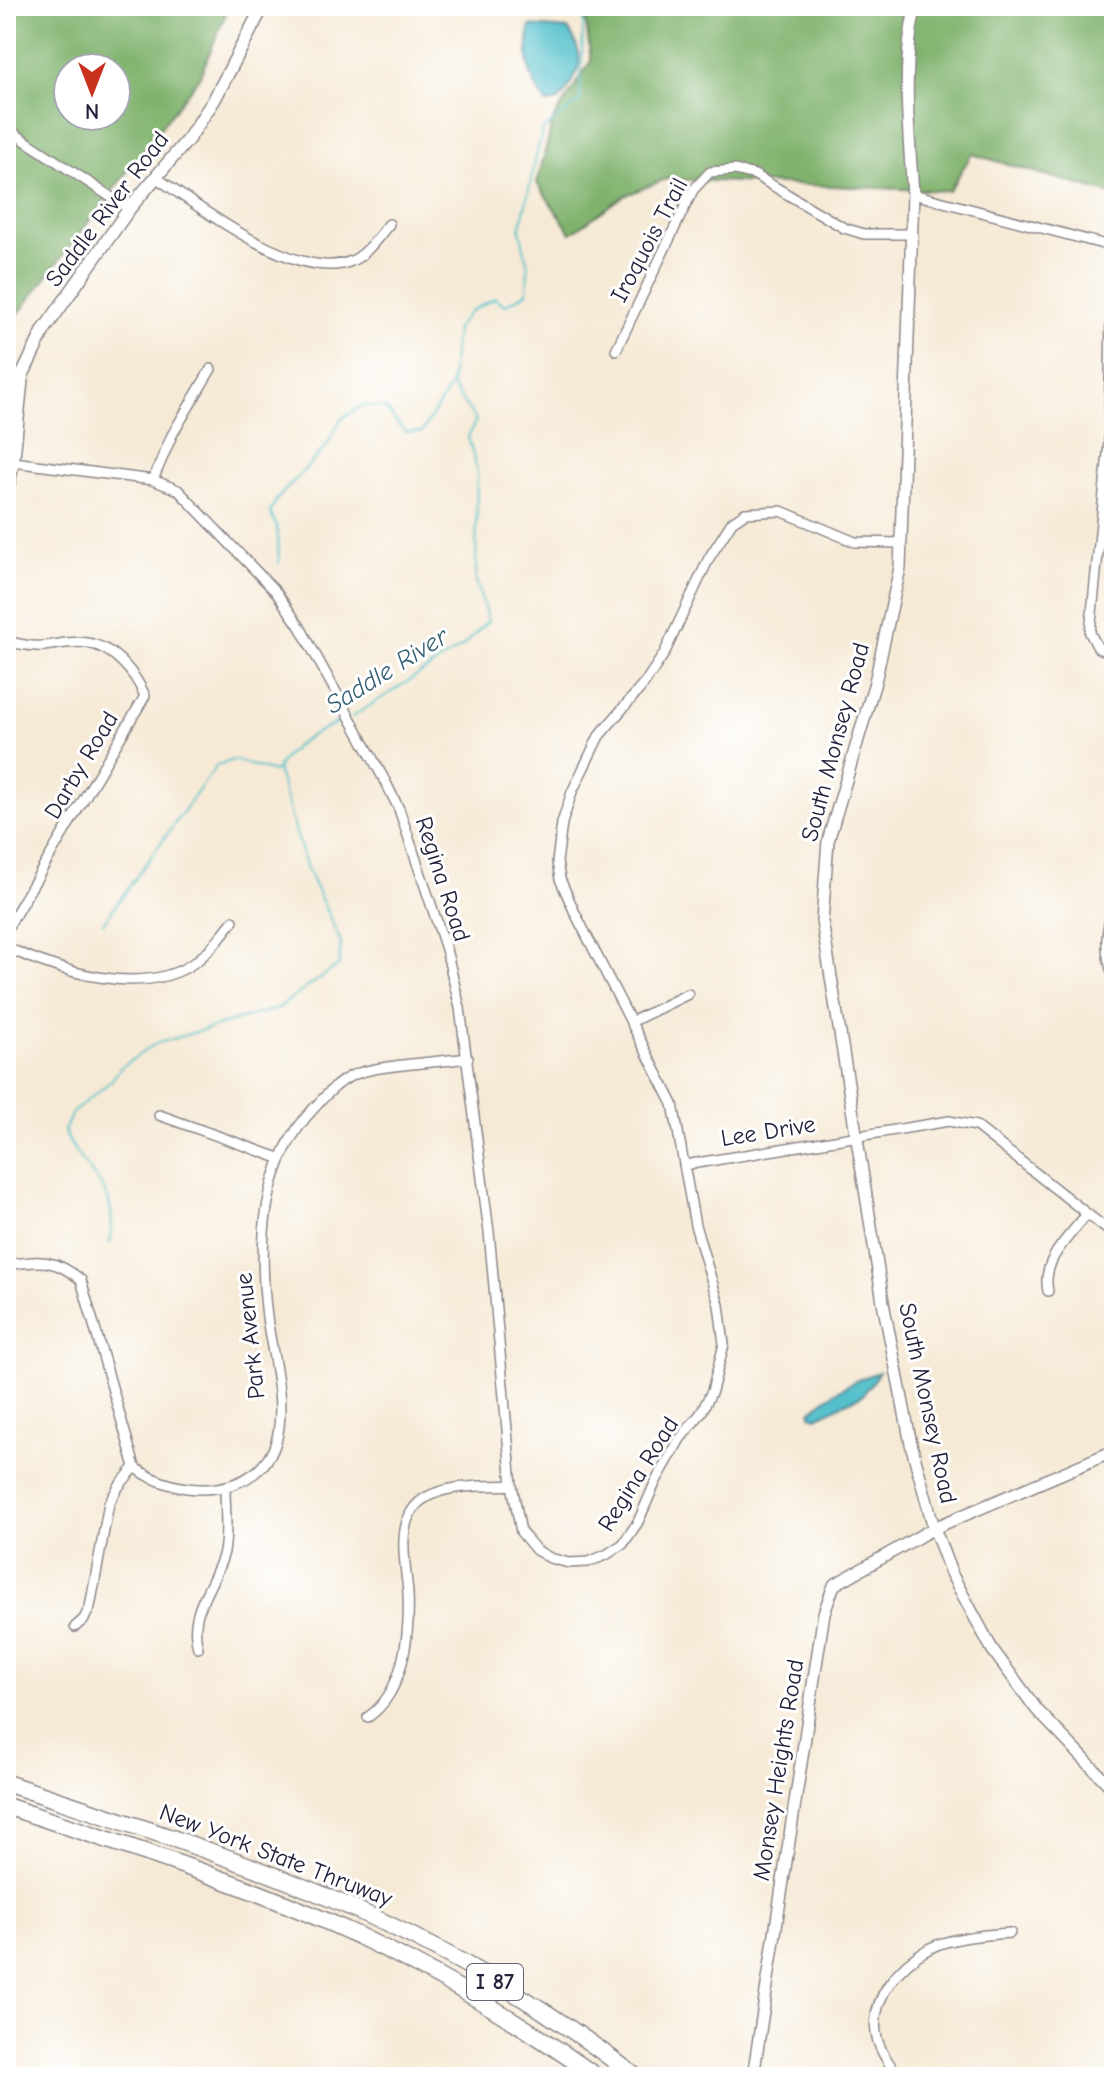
<svg xmlns="http://www.w3.org/2000/svg" width="1120" height="2083" font-family="'Comic Neue',sans-serif">
	<style>
		.forest { fill: #80b26d; stroke: #516a54; stroke-width: 2; fill-rule: evenodd }
		.water { fill: #53c0cb; stroke: #3a7183; stroke-width: 2 }
		.lines { fill: none; stroke-linecap: round; stroke-linejoin: round }
		.stream { stroke: #53c0cb; stroke-width: 2 }
		.minor-casing { stroke: #8c8688; stroke-width: 12 }
		.tertiary-casing { stroke: #8c8688; stroke-width: 14 }
		.secondary-casing { stroke: #8c8688; stroke-width: 15 }
		.motorway-casing { stroke: #8c8688; stroke-width: 19 }
		.minor { stroke: #fff; stroke-width: 9 }
		.tertiary { stroke: #fff; stroke-width: 11 }
		.secondary { stroke: #fff; stroke-width: 12 }
		.motorway { stroke: #fff; stroke-width: 16 }
		.labels { text-anchor: middle; dominant-baseline: central; stroke-width: 6; stroke-linejoin: round; paint-order: stroke }
		.shield { fill: #fff; stroke: #646476; stroke-width: 2 }
		.shield-label { font-size: 22px; font-weight: bold; fill: #22223b }
		.street-label { font-size: 24px; fill: #22223b; stroke: #fff }
		.water-label { font-size: 26px; font-style: italic; fill: #366175; stroke: #fff }
	</style>
	<rect width="100%" height="100%" fill="#fff"/>
	<filter id="ink" filterUnits="userSpaceOnUse"><feTurbulence type="fractalNoise" baseFrequency=".0125" numOctaves="2"/><feDisplacementMap in="SourceGraphic" scale="16" xChannelSelector="R" yChannelSelector="G"/><feConvolveMatrix kernelMatrix="1 2 1 2 8 2 1 2 1" color-interpolation-filters="sRGB"/></filter>
	<filter id="wash" filterUnits="userSpaceOnUse"><feTurbulence type="fractalNoise" baseFrequency=".006" numOctaves="4" result="noise"/><feDisplacementMap in="SourceGraphic" scale="32" xChannelSelector="R" yChannelSelector="G"/><feGaussianBlur stdDeviation="1.8" result="paint"/><feColorMatrix in="noise" values="0 0 0 0 0 0 0 0 0 0 0 0 0 0 0 0 0 1.4 0 .05"/><feComposite in="paint" operator="in"/></filter>
	<g filter="url(#wash)">
		<rect width="100%" height="100%" fill="#f6ead6"/>
		<g class="forest">
			<path d="M6,6H229L200,76L6,330ZM68,68H116V116H68Z"/>
			<path d="M584,6H1114V195L972,154L949,191L666,179L624,196L571,233L537,183L553,120L591,61Z"/>
		</g>
		<g class="water">
			<path d="M530,26L568,29C588,58 579,76 559,101L546,103C527,77 525,58 530,26Z"/>
			<path d="M879,1372L863,1395L816,1417L811,1415V1411C829,1394 855,1379 879,1372Z"/>
		</g>
		<g class="lines">
			<g class="stream">
				<path d="M279,563L277,527L270,512L277,499L325,448L342,418L364,405L385,408L405,432H422L451,385"/>
				<path d="M352,717L462,647L488,621L476,581L477,470L468,437L476,420L451,385L456,329L469,312L495,298L505,305L527,293L528,266L520,230L542,131L580,101L584,6"/>
				<path d="M103,923L217,765L234,760L274,772L277,769"/>
				<path d="M110,1244C120,1180 86,1181 64,1131L72,1113L111,1081L120,1068L155,1044L278,1008L339,965L341,942L307,869L277,769C291,742 319,731 346,719"/>
			</g>
		</g>
	</g>
	<g filter="url(#ink)">
		<g class="lines">
			<defs>
				<g id="minor">
					<path d="M6,128L129,209"/>
					<path d="M157,178C200,208 296,281 349,262C366,256 378,237 389,224"/>
					<path d="M913,194L1114,247"/>
					<path d="M1112,246L1109,443L1090,633L1098,648L1114,654"/>
					<path d="M616,350L693,190L710,172L735,170L755,175L844,228L864,234H911"/>
					<path d="M6,370L22,376"/>
					<path d="M13,462L153,480L178,490L276,592L300,627L385,781L399,809L446,949L460,1008L489,1232L512,1485L521,1532L536,1550L550,1558L569,1563L588,1562L606,1555L623,1544L638,1522L656,1481L680,1439L701,1413L712,1391L724,1344L719,1305L695,1225L673,1104L575,913L560,879L557,862L562,823L572,792L599,736L644,684L664,654L709,558L732,522L745,513L781,511L855,542L900,543"/>
					<path d="M153,480L172,435L211,369"/>
					<path d="M6,641C18,644 31,647 43,646C58,645 73,640 87,643C114,647 135,673 145,696L6,930"/>
					<path d="M1114,904C1106,930 1103,951 1114,977"/>
					<path d="M6,947C58,971 144,999 195,962C210,951 222,935 233,921"/>
					<path d="M631,1022L688,994"/>
					<path d="M159,1115L279,1158"/>
					<path d="M685,1165L949,1121L976,1126L1114,1235"/>
					<path d="M6,1265C39,1260 55,1258 81,1280L135,1467C176,1500 262,1500 277,1438C286,1399 272,1356 267,1317C258,1243 261,1162 316,1106C327,1094 338,1082 353,1075C376,1065 440,1062 468,1058"/>
					<path d="M1048,1291C1041,1260 1069,1237 1087,1214"/>
					<path d="M75,1627L84,1619L90,1607L109,1503L119,1486L135,1467"/>
					<path d="M198,1648C187,1610 215,1587 224,1552C228,1531 225,1508 225,1488"/>
					<path d="M368,1717C404,1693 410,1634 408,1593C406,1564 394,1521 422,1500C446,1483 485,1487 512,1485"/>
					<path d="M898,2077C890,2064 878,2049 876,2033C871,1997 900,1964 930,1948C953,1937 984,1935 1010,1933"/>
				</g>
				<g id="tertiary">
					<path d="M916,6C901,63 909,136 913,194L900,568L875,682L828,841L822,921L884,1308L911,1444L934,1528L951,1573L992,1649L1037,1710L1114,1790"/>
					<path d="M753,2077L824,1613L834,1585L934,1528L1114,1451"/>
				</g>
				<path id="secondary" d="M6,495L13,462L22,376L44,330L129,209L189,138L214,100L263,6"/>
				<g id="motorway">
					<path d="M6,1783C102,1815 199,1845 293,1883C415,1931 532,1996 636,2077"/>
					<path d="M6,1806C123,1845 243,1882 355,1934C440,1974 520,2022 597,2077"/>
				</g>
			</defs>
			<use href="#minor" class="minor-casing"/>
			<use href="#tertiary" class="tertiary-casing"/>
			<use href="#secondary" class="secondary-casing"/>
			<use href="#motorway" class="motorway-casing"/>
			<use href="#minor" class="minor"/>
			<use href="#tertiary" class="tertiary"/>
			<use href="#secondary" class="secondary"/>
			<use href="#motorway" class="motorway"/>
		</g>
	</g>
	<g class="labels">
		<rect class="shield" x="467" y="1964" width="56" height="36" rx="6"/>
		<g class="shield-label">
			<text x="495" y="1982">I 87</text>
		</g>
		<g class="street-label">
			<text transform="translate(107 209) rotate(-53)">Saddle River Road</text>
			<text transform="translate(649 240) rotate(-62)">Iroquois Trail</text>
			<text transform="translate(835 742) rotate(-75)">South Monsey Road</text>
			<text transform="translate(81 765) rotate(-59)">Darby Road</text>
			<text transform="translate(443 879) rotate(72)">Regina Road</text>
			<text transform="translate(768 1131) rotate(-9)">Lee Drive</text>
			<text transform="translate(250 1336) rotate(-96)">Park Avenue</text>
			<text transform="translate(928 1403) rotate(78)">South Monsey Road</text>
			<text transform="translate(638 1474) rotate(-58)">Regina Road</text>
			<text transform="translate(778 1770) rotate(-81)">Monsey Heights Road</text>
			<text transform="translate(276 1855) rotate(21)">New York State Thruway</text>
		</g>
		<g class="water-label">
			<text transform="translate(387 671) rotate(-32)">Saddle River</text>
		</g>
	</g>
	<rect width="1120" height="2083" fill="none" stroke="#fff" stroke-width="32"/>
	<g transform="translate(92 92) rotate(180)"><circle r="38" fill="#ffffff" stroke="#a7a7b1" stroke-width="2"/>
	<path d="M0-6L14 30L0 20L-14 30Z" fill="#c8321e"/>
	<text y="-12" font-size="22" font-weight="bold" text-anchor="middle" fill="#22223b">N</text>
	</g>
</svg>
